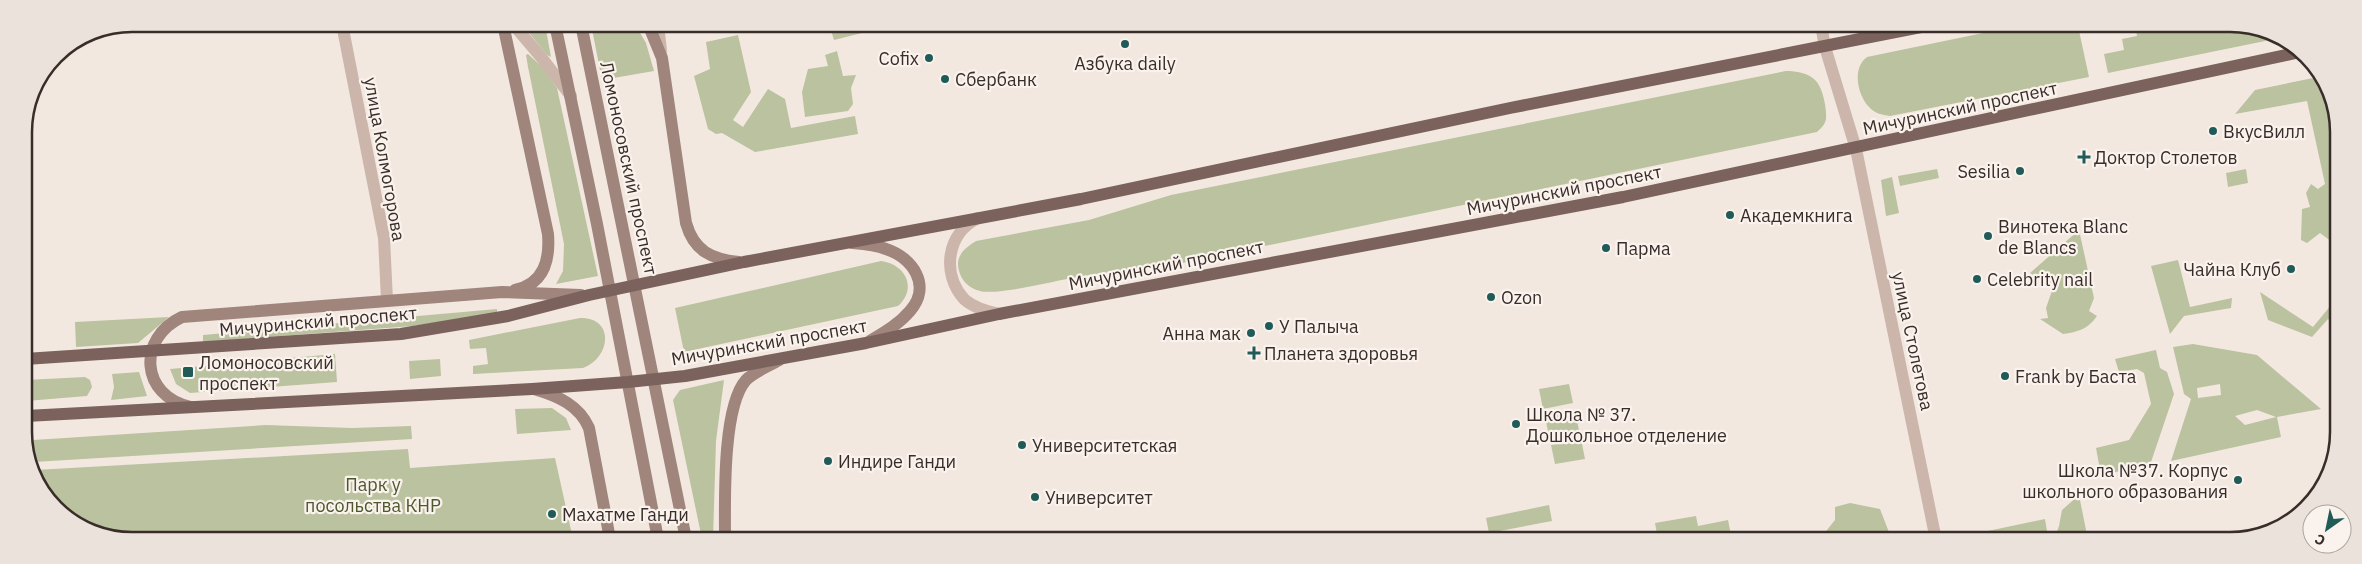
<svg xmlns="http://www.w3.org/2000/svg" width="2362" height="564" font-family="'IBM Plex Sans',sans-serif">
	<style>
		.green { fill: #bbc29f; fill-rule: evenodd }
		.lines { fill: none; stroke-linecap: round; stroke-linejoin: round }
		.minor { stroke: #ccb6ab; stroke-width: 12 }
		.tertiary { stroke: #ccb6ab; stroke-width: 12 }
		.secondary { stroke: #9f857c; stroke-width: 12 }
		.primary { stroke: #7b625c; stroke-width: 12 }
		.poi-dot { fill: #205b58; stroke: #faf2ec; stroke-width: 2 }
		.labels { text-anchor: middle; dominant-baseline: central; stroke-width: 4.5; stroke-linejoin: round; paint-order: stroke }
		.poi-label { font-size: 18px; fill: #392d2a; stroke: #faf2ec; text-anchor: start }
		.street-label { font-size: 18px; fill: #392d2a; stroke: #faf2ec }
		.park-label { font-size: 18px; fill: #4d582e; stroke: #faf2ec }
		.rim { fill: none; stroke: #392d2a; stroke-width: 2.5 }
	</style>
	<rect width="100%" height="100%" fill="#f3e8e0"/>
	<g class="green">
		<path d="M522,24H545L551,57L547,55Z"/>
		<path d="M591,24H635L646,43L654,71L602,80Z"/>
		<path d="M829,24H872L874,30L834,40Z"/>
		<path d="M2017,26H2078L2089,77L1890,116C1882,115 1874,113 1869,107C1857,94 1852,68 1867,57Z"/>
		<path d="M2135,26H2251L2275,39L2108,73L2104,54L2124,50L2122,39L2137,36Z"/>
		<path d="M738,35L751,92L733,120L743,127L768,89L785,99L791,128L855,116L858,134L755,152L722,133L716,134L708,129L694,76L710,69L706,42Z"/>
		<path d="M837,51L843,76L856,75L851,88L853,104L848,111L805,117L802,92L808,69L828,66L825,55Z"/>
		<path d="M528,54L542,67L557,88L598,276L556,284L563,271L564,244L528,67L526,55Z"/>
		<path d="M1786,71C1796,71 1809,73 1816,81C1823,88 1827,110 1826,119C1825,125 1821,128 1817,132L1168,266C1142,269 1115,271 1089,275C1065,278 999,296 980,291C967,288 958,277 958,263C959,252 968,246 976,241L1089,220L1171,195Z"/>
		<path d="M2318,77L2336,111V245L2320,233L2307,243L2301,240L2302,209L2310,207L2306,193L2311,184L2318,189L2325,184L2307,101L2235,114L2255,90Z"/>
		<path d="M1937,169L1939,178L1900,186L1898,176Z"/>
		<path d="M2246,169L2248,183L2228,187L2226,173Z"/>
		<path d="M1892,177L1899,213L1886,216L1881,180Z"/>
		<path d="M2079,230L2094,298L2089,311L2097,316C2088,329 2078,332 2063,334L2040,319L2048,318L2046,308L2053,288L2030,273Z"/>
		<path d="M2178,260L2190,307L2232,298L2231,308L2184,316L2170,334L2151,266Z"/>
		<path d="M881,261C905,264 918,288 898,306L684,352L675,308Z"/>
		<path d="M2260,292L2313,327L2336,299V325L2328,319L2312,337L2268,320Z"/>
		<path d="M497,309V313L413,326L203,342V335Z"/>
		<path d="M169,317L138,343L76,347L75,322Z"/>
		<path d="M580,318C615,317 611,358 583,368L473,374V366L488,364L486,348L470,349L469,340Z"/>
		<path d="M2193,344L2257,355L2321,409L2277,417L2281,437L2171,461L2191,399L2184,394L2173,347ZM2220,384L2221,395L2198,398L2197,388ZM2257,410L2276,417L2245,425L2235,416Z"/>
		<path d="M2156,350L2160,368L2167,372L2174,394L2150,465L2101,475L2096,448L2129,440L2151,404L2144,373L2137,369L2119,372L2115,359Z"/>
		<path d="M335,354L337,382L190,393L176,384L170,369Z"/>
		<path d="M440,359L441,376L410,379L409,361Z"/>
		<path d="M139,372L147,396L111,400L114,387L112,374Z"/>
		<path d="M85,377L90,380L92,387L87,396L26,401L25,380Z"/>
		<path d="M724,380L716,441L713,539H702L673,400L680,390Z"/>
		<path d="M1569,384L1573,403L1543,409L1539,389Z"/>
		<path d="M552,408L566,418L571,430L517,434L515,409Z"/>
		<path d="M1575,411L1579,430L1549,436L1545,417Z"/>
		<path d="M266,425L352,428L411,426L412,439L34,462L33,440Z"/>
		<path d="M1581,439L1585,459L1555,464L1551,445Z"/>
		<path d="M408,449L410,468L555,458L573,539L111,538L56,509L35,470Z"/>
		<path d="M2079,495L2088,540H2054L2059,526L2062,510Z"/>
		<path d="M1850,503L1880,509L1892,540H1819L1835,520V507Z"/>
		<path d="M1549,505L1552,521L1489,533L1486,518Z"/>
		<path d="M1696,516L1698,526L1728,520L1732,540H1658L1655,523Z"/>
		<path d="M2045,519L2047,531L2043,540H1965L1964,536Z"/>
	</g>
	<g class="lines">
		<g class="minor">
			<path d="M342,24L384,238L387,300"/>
			<path d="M1821,25L1825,47L1856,149L1936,540"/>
		</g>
		<g class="tertiary">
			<path d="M513,24L541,57L571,96"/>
			<path d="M658,24L661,51"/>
			<path d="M978,218C947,233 941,273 964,299C974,308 987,311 999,314"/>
		</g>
		<g class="secondary">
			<path d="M503,24L548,234C550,260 544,284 515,290"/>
			<path d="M555,24L597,224L658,539"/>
			<path d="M581,24L686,539"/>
			<path d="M648,24L662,58L686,223C694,251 711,259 739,262"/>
			<path d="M852,243C863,244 875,245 886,249C913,258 932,286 910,311C899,324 885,332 870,341"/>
			<path d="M534,389C558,396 579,405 589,428L610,539"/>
			<path d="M191,407C140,396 137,338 182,317L502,292L581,295"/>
			<path d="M725,539C725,503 722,407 746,380C754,372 769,366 779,360"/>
		</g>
		<g class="primary">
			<path d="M25,359L401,334L508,316L589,295L744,262L1081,199L1510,108L1931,25"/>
			<path d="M26,416L532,389L628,382L685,376L866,343L999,314L1623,197L2300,52"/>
		</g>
	</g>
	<g class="poi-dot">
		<circle cx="1125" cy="44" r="5"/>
		<circle cx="929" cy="58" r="5"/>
		<circle cx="945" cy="79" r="5"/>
		<circle cx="2213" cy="131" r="5"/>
		<path d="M2081.5 149.5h5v5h5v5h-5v5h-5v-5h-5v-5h5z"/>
		<circle cx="2020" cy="171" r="5"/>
		<circle cx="1730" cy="215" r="5"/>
		<circle cx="1988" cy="236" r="5"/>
		<circle cx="1606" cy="248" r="5"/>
		<circle cx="2291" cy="269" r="5"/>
		<circle cx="1977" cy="279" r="5"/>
		<circle cx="1491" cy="297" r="5"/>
		<circle cx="1269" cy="326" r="5"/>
		<circle cx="1251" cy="333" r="5"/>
		<path d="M1251.5 345.5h5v5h5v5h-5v5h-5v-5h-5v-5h5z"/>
		<rect x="182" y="366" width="12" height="12" rx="2.5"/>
		<circle cx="2005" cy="376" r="5"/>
		<circle cx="1516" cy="424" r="5"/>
		<circle cx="1022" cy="445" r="5"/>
		<circle cx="828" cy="461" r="5"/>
		<circle cx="2238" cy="480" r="5"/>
		<circle cx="1035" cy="497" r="5"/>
		<circle cx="552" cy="514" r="5"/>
	</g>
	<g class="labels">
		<g class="poi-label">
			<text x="919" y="58" text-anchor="end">Cofix</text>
			<text x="1125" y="63" text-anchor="middle">Азбука daily</text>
			<text x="955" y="79">Сбербанк</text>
			<text x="2223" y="131">ВкусВилл</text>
			<text x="2094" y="157">Доктор Столетов</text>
			<text x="2010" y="171" text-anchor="end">Sesilia</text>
			<text x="1740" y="215">Академкнига</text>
			<text x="1998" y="226">Винотека Blanc<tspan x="1998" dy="21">de Blancs</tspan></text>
			<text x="1616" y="248">Парма</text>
			<text x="2281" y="269" text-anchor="end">Чайна Клуб</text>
			<text x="1987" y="279">Celebrity nail</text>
			<text x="1501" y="297">Ozon</text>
			<text x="1279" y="326">У Палыча</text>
			<text x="1241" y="333" text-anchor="end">Анна мак</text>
			<text x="1264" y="353">Планета здоровья</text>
			<text x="199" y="362">Ломоносовский<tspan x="199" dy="21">проспект</tspan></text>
			<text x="2015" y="376">Frank by Баста</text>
			<text x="1526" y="414">Школа № 37.<tspan x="1526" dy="21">Дошкольное отделение</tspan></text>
			<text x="1032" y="445">Университетская</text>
			<text x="838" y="461">Индире Ганди</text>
			<text x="2228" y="470" text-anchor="end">Школа №37. Корпус<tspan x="2228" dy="21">школьного образования</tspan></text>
			<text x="1045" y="497">Университет</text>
			<text x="562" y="514">Махатме Ганди</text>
		</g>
		<g class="street-label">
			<text transform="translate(1960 108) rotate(-12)">Мичуринский проспект</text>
			<text transform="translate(385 159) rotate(80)">улица Колмогорова</text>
			<text transform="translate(629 168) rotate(78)">Ломоносовский проспект</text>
			<text transform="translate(1564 190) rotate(-11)">Мичуринский проспект</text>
			<text transform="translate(1166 265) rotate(-11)">Мичуринский проспект</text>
			<text transform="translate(318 321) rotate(-5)">Мичуринский проспект</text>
			<text transform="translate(1913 341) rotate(78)">улица Столетова</text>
			<text transform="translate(769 342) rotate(-10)">Мичуринский проспект</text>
		</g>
		<g class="park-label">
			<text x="373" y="484">Парк у<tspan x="373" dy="21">посольства КНР</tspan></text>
		</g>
	</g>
	<path d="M0 0H2362V564H0ZM132 32H2230A100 100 0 0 1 2330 132V432A100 100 0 0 1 2230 532H132A100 100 0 0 1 32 432V132A100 100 0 0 1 132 32Z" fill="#ebe2dc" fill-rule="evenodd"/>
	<path class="rim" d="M132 32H2230A100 100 0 0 1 2330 132V432A100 100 0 0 1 2230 532H132A100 100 0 0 1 32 432V132A100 100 0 0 1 132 32Z"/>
	<g transform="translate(2327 529) rotate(213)"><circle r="24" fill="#faf2ec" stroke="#ada39e"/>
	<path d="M0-4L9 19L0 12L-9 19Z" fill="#205b58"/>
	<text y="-8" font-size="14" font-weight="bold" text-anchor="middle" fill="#392d2a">С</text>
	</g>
</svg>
